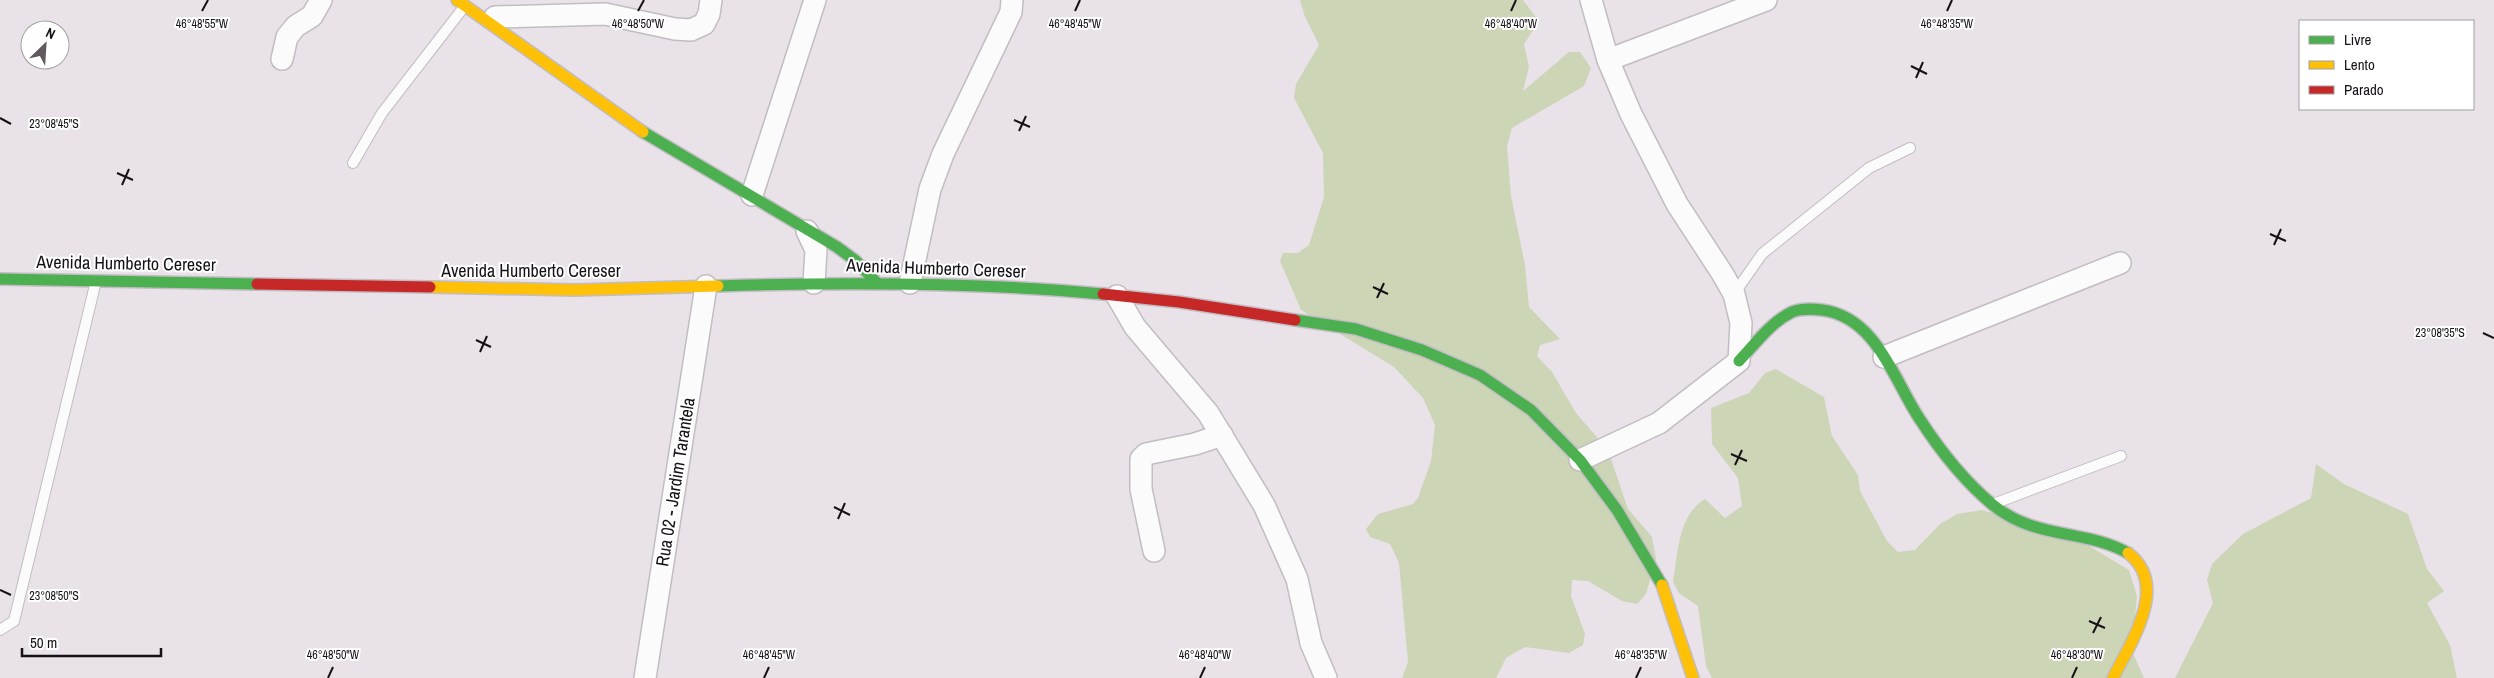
<svg xmlns="http://www.w3.org/2000/svg" width="2494" height="678" font-family="'Archivo Narrow',sans-serif">
	<style>
		.green { fill: #cdd5b7 }
		.lines { fill: none; stroke-linecap: round; stroke-linejoin: round }
		.lane-casing { stroke: #c2bdc2; stroke-width: 12 }
		.street-casing { stroke: #c2bdc2; stroke-width: 24 }
		.fast-casing { stroke: #c2bdc2; stroke-width: 14 }
		.slow-casing { stroke: #c2bdc2; stroke-width: 14 }
		.jam-casing { stroke: #c2bdc2; stroke-width: 14 }
		.lane { stroke: #fcfbfc; stroke-width: 10 }
		.street { stroke: #fcfbfc; stroke-width: 21 }
		.fast { stroke: #4caf50; stroke-width: 11 }
		.slow { stroke: #ffc107; stroke-width: 11 }
		.jam { stroke: #c62828; stroke-width: 11 }
		.ticks { fill: none; stroke: #161116; stroke-width: 2 }
		.labels { text-anchor: middle; dominant-baseline: central; stroke-width: 4; stroke-linejoin: round; paint-order: stroke }
		.street-label { font-size: 18px; fill: #161116; stroke: #fff }
		.ticks-label { font-size: 12px; text-anchor: middle; fill: #161116; stroke: #fff; stroke-width: 4; stroke-linejoin: round; paint-order: stroke }
	</style>
	<rect width="100%" height="100%" fill="#e9e2e9"/>
	<g class="green">
		<path d="M1300,0H1523L1539,21L1524,44L1529,67L1523,91L1569,52H1580L1591,68L1584,86L1512,128L1507,146L1511,196L1525,265L1529,307L1560,339L1540,345L1537,356L1552,372L1576,413L1608,450L1628,509L1652,537L1656,559L1646,594L1637,604L1622,601L1588,581L1572,580L1571,596L1585,634L1583,645L1569,653L1525,647L1506,658L1496,678H1402L1408,662L1399,563L1390,544L1370,537L1366,529L1378,514L1413,504L1418,498L1431,461L1435,425L1423,398L1394,367L1301,310L1280,261L1283,253H1298L1309,245L1324,197L1323,153L1294,98L1296,84L1319,45L1305,17Z"/>
		<path d="M1776,369L1824,397L1832,436L1858,475L1860,491L1887,541L1898,552L1915,550L1940,524L1957,514L1982,510L2079,540L2129,570L2137,596L2132,651L2144,678H1712L1706,666L1698,606L1679,593L1673,582C1678,553 1678,515 1705,499L1725,518L1742,506L1738,478L1712,444L1711,408L1749,393L1765,373Z"/>
		<path d="M2316,464L2344,484L2408,514L2427,569L2444,591L2427,603L2450,645L2457,678H2175L2213,603L2207,580L2212,564L2243,534L2311,498Z"/>
	</g>
	<g class="lines">
		<defs>
			<g id="lane">
				<path d="M353,163L382,113L464,7"/>
				<path d="M1734,294L1762,254L1869,168L1910,148"/>
				<path d="M1996,503L2121,456"/>
				<path d="M0,630L14,621L96,281"/>
			</g>
			<g id="street">
				<path d="M495,17L605,14L675,29L691,30L704,24L709,14L711,0"/>
				<path d="M282,59L287,37L296,26L312,16L321,0"/>
				<path d="M1608,60L1766,0"/>
				<path d="M752,195L815,0"/>
				<path d="M807,231L816,250L814,283"/>
				<path d="M910,283L930,189L943,154L1011,12L1012,0"/>
				<path d="M1117,296L1135,327L1208,413L1264,505L1297,579L1311,643L1326,678"/>
				<path d="M1884,357L2120,263"/>
				<path d="M1580,460L1659,423L1739,361L1741,323L1734,294L1722,273L1677,204L1631,114L1608,60L1591,0"/>
				<path d="M1154,551L1141,489V459L1146,454L1195,444L1222,435"/>
				<path d="M645,678L706,286"/>
			</g>
			<g id="fast">
				<path d="M643,132L837,247L856,261L877,283"/>
				<path d="M0,279L257,284"/>
				<path d="M718,286C846,282 974,282 1103,294"/>
				<path d="M1295,320L1356,329L1422,350L1480,375L1531,410L1580,460L1617,510L1662,585"/>
				<path d="M1739,361C1755,344 1771,322 1792,312C1801,308 1812,309 1822,310C1876,317 1893,378 1919,418C1939,449 1964,481 1993,505C2036,540 2085,529 2128,553"/>
			</g>
			<g id="slow">
				<path d="M457,0L643,132"/>
				<path d="M430,287L575,290L718,286"/>
				<path d="M1662,585L1693,678"/>
				<path d="M2113,678C2131,642 2170,585 2128,553"/>
			</g>
			<g id="jam">
				<path d="M257,284L430,287"/>
				<path d="M1103,294L1179,302L1295,320"/>
			</g>
		</defs>
		<use href="#lane" class="lane-casing"/>
		<use href="#street" class="street-casing"/>
		<use href="#fast" class="fast-casing"/>
		<use href="#slow" class="slow-casing"/>
		<use href="#jam" class="jam-casing"/>
		<use href="#lane" class="lane"/>
		<use href="#street" class="street"/>
		<use href="#fast" class="fast"/>
		<use href="#slow" class="slow"/>
		<use href="#jam" class="jam"/>
	</g>
	<path class="ticks" d="M202,11L208,0M638,11L644,0M1075,11L1080,0M1511,11L1516,0M1947,11L1952,0M1911,66L1927,74M1916,78L1923,62M0,118L11,124M1014,120L1030,127M1019,131L1026,116M117,173L133,180M122,185L129,169M2270,234L2286,241M2274,245L2281,229M1373,287L1388,294M1377,298L1384,283M2483,333L2494,338M476,340L491,347M480,352L487,336M1731,454L1747,461M1735,465L1742,450M834,507L850,515M838,519L845,503M0,590L11,595M2089,621L2105,628M2093,633L2101,617M328,678L333,667M764,678L769,667M1200,678L1205,667M1636,678L1641,667M2072,678L2077,667"/>
	<g class="labels">
		<g class="street-label">
			<text transform="translate(126 263) rotate(1)">Avenida Humberto Cereser</text>
			<text transform="translate(936 268) rotate(2)">Avenida Humberto Cereser</text>
			<text x="531" y="270">Avenida Humberto Cereser</text>
			<text transform="translate(675 482) rotate(-81)">Rua 02 - Jardim Tarantela</text>
		</g>
	</g>
	<g class="ticks-label">
		<text x="202" y="28">46°48'55"W</text>
		<text x="638" y="28">46°48'50"W</text>
		<text x="1075" y="28">46°48'45"W</text>
		<text x="1511" y="28">46°48'40"W</text>
		<text x="1947" y="28">46°48'35"W</text>
		<text x="54" y="128">23°08'45"S</text>
		<text x="2440" y="337">23°08'35"S</text>
		<text x="54" y="600">23°08'50"S</text>
		<text x="333" y="659">46°48'50"W</text>
		<text x="769" y="659">46°48'45"W</text>
		<text x="1205" y="659">46°48'40"W</text>
		<text x="1641" y="659">46°48'35"W</text>
		<text x="2077" y="659">46°48'30"W</text>
	</g>
	<rect x="2299" y="20" width="175" height="90" fill="#ffffff" stroke="#a2a0a2"/>
	<rect x="2309" y="36" width="25" height="8" fill="#4caf50" stroke="#a2a0a2"/>
	<text x="2344" y="45" font-size="15" fill="#161116">Livre</text>
	<rect x="2309" y="61" width="25" height="8" fill="#ffc107" stroke="#a2a0a2"/>
	<text x="2344" y="70" font-size="15" fill="#161116">Lento</text>
	<rect x="2309" y="86" width="25" height="8" fill="#c62828" stroke="#a2a0a2"/>
	<text x="2344" y="95" font-size="15" fill="#161116">Parado</text>
	<g transform="translate(45 45) rotate(25)"><circle r="24" fill="#ffffff" stroke="#a2a0a2"/>
	<path d="M0-4L9 19L0 12L-9 19Z" fill="#605a60"/>
	<text y="-8" font-size="14" font-weight="bold" text-anchor="middle" fill="#161116">N</text>
	</g>
	<path d="M22 648v8h139v-8" fill="none" stroke="#161116" stroke-width="2.5"/>
	<text x="30" y="648" font-size="15" fill="#161116" stroke="#ffffff" stroke-width="4" paint-order="stroke">50 m</text>
</svg>
